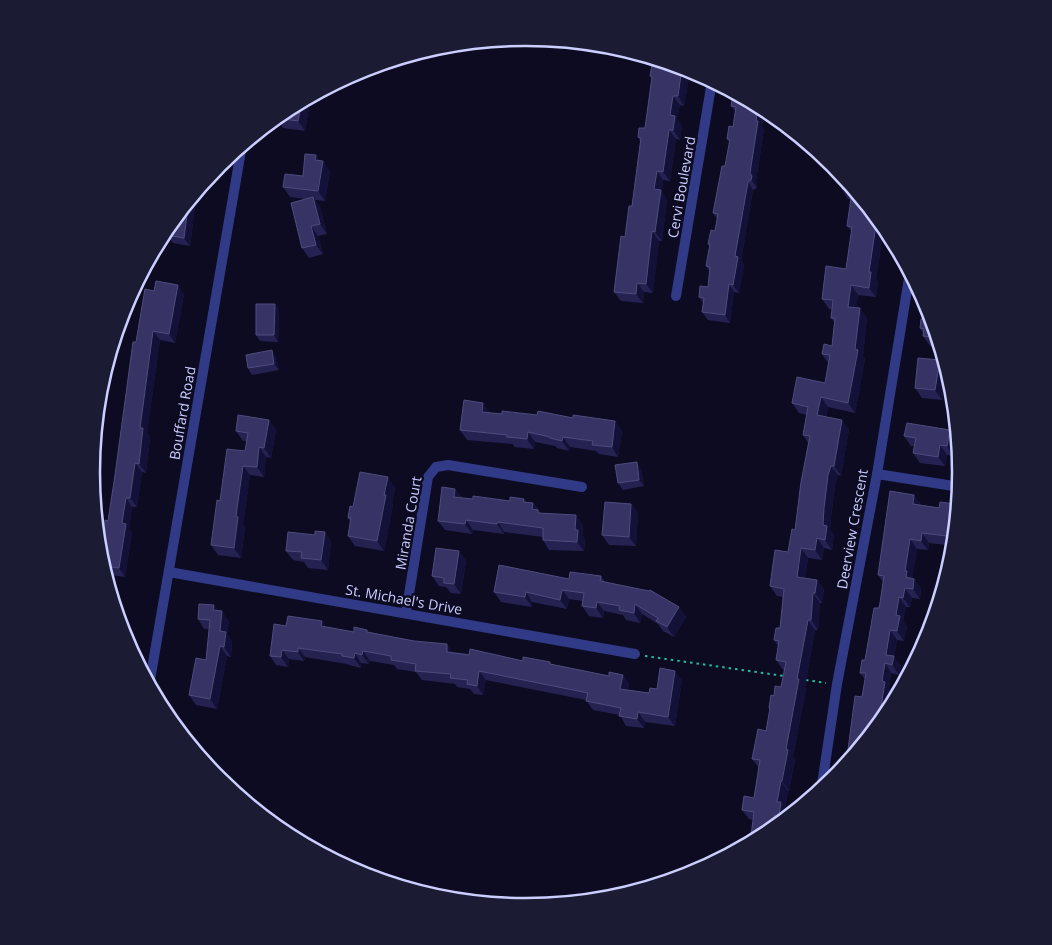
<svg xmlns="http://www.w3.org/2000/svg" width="1052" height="945" font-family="'Open Sans',sans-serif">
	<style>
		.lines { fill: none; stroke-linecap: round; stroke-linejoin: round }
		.path { stroke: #21be9e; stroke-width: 2; stroke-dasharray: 2.5 4; stroke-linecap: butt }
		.street { stroke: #313a86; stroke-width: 10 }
		.wall { fill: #252252 }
		.shaded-wall { fill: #131137 }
		.building { fill: #373465; stroke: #4e4c7d }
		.labels { text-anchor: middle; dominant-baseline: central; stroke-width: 5; stroke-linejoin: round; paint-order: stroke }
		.street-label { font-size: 14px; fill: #ccceff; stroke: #0c0b22 }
		.rim { fill: none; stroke: #ccceff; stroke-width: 2.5 }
	</style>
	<rect width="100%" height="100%" fill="#0c0b22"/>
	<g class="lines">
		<g class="path">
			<path d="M645,656L784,676"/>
			<path d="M806,680L826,683"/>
		</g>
		<g class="street">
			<path d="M676,296L712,81"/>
			<path d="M877,474L960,487"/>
			<path d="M169,572L635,654"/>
			<path d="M406,613L428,477L436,467L448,465L582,487"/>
			<path d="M149,686L242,145"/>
			<path d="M821,791L837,684L877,474L910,272"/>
		</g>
	</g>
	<g class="wall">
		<path d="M653,59L683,68V69L689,77L684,106L680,105L677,119L682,125L680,140L676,139L670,181L663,180L662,192L667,200L662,241H659L653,293L644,292L643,303L621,301L614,292L625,237L632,206L640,141L638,137L645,128L652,79L650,76Z"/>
		<path d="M311,96L305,131L283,128L276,118Z"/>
		<path d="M731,106L764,109L762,126L764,129L756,181L757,184V188L753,190L741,261L744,265L739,293L734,292L730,323L708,320L702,312L703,303L699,297L708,287L710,272L706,266L710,246L708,244L715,231L717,219L713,213L725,166L730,143L727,139L733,127L735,111Z"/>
		<path d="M316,155L319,160L330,171L325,201L315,200L320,207L327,234L318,236L323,254L309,258L302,248L306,199L290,197L283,187L303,176Z"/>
		<path d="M844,177L885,228L884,235L883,234L876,279L878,282L876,297L858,295L856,308L867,318L863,356L865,359L855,413L828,407L826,417L849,429L841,476L838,475L835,485L831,518L830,530L834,535L832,550L824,548L822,560L808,558L805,578L817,580L824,589L822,603H820L818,630H815L805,687L806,689L793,757L795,759L789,791H788L785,808L788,812L787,819L767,834L753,820L749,819L742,810L754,798L759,768L752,759L766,731L770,710L769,708L774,696L781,687L784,670H783L776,660L778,646L774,640L780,628L783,597L777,596L770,586L788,552L795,530L808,443L803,435L807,415L799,413L792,403L825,383L828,363L822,354L832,346L835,323L831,318L832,309H829L822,299L846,269L852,232L847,226L851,199H848L842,189Z"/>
		<path d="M197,191L190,246L173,243L167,235Z"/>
		<path d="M154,291L184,294L175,343L160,340L147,433L150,437L146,473L142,472L137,507H132L129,529L132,533L125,577L104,574L99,557L108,521Z"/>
		<path d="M275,304L279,311L278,342L260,341L256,335Z"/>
		<path d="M928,306L940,347L930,346L923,336V333L920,328Z"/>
		<path d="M276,357L279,370L252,375L248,368Z"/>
		<path d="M940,360L946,370L942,400L922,398L915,388Z"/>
		<path d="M490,413L615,421L622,431L618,457L599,454L596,451L570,447L569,451L557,448L555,446L535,442L534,449L514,447L513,444L467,440L460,430Z"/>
		<path d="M269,420L276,430L271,458L266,457L264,477L250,475L243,524L245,527L241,558L218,555L211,545L245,451L247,441H243L236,431Z"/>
		<path d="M950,430L956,440L954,456L947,455L945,466L920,463L913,453L914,446H911L904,436Z"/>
		<path d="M641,469L644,486L623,490L618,483Z"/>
		<path d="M395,487L392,503L393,505L384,551L355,546L348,536L350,521L348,518L353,507Z"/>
		<path d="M455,489L462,498L473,499L510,501L524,499L526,502L533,503L541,513L583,525L582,536L585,539L584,551L549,550L543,540V537L504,532V534L473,530L472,534L445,530L438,521Z"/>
		<path d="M914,495L921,505L939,508L955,504L958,508L954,546L929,543L928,550L917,549L912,578L914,579L921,589L920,599L912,598L910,607H906L903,621L907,626L904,641L897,640L894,657L901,666L899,675L891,673L889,687L892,692L889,712L846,765L862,697L865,679L860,673L865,660L879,608L883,582L878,575Z"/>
		<path d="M631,504L638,513L636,546L609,545L602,535Z"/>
		<path d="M325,532L331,542L328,570L308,568L304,562L293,560L286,551Z"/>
		<path d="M459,551L466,561L461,594L451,593L446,587L439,586L432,576Z"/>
		<path d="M601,576L605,582L679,607L686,617L674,637L663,631L658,624L642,614L640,623L626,620L623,615L604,611L603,618L589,616L582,606V601L569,599L567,609L532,602V607L501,602L494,592L569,579Z"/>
		<path d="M214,605L218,611L229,621L227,634L232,642L231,657L227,656L217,709L196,705L189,695L206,660L209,629H204L198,619Z"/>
		<path d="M322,621L326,627L354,632L369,633L453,652L551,664L609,676L623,675L629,684L628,690L649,693L657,689L682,680L675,726L645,722L644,728L626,726L620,715L593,710L586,700L486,680L483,695L474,694L470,689L457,687L455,684L422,680L416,672L397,669L394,665L370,661L369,664L361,663V668L349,665L347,664L305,657L304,661L289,659L288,667L276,665L270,656L286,626Z"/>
	</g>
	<g class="shaded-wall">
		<path d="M676,66L683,68V69L689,77L684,106L678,96Z"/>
		<path d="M311,96L305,131L298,121L302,101Z"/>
		<path d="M673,96L680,105L677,119L682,125L680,140L673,130L670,115Z"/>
		<path d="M758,106L764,109L762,126L764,129L756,181L757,184V188L751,180L750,173Z"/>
		<path d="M669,130L676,139L670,181L663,172Z"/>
		<path d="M316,155L322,165L323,161L330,171L325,201L318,191L315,160Z"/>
		<path d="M657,171L663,180L662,192L667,200L662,241L655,232L654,189Z"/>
		<path d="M748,182L753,190L741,261L744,265L739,293L733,285L735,256Z"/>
		<path d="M197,191L190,246L184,238L189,200Z"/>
		<path d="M313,197L320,207L327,234L320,224Z"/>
		<path d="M878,219L885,228L884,235L877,225Z"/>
		<path d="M876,225L883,234L876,279L878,282L876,297L869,288V272Z"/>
		<path d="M311,226L318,236L323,254L316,245Z"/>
		<path d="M652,231L659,241L653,293L646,284Z"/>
		<path d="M637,283L644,292L643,303L636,294Z"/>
		<path d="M729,284L734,292L730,323L725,315Z"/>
		<path d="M178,285L184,294L175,343L169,334Z"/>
		<path d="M851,285L858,295L855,317L848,307Z"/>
		<path d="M275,304L279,311L278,342L274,335Z"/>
		<path d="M860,308L867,318L863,356L865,359L855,413L848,403Z"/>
		<path d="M153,331L160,340L147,433L150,437L146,473L139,464L140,428Z"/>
		<path d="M272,350L276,357L279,370L274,364Z"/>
		<path d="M940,360L946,370L942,400L935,390Z"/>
		<path d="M821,397L828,407L824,425L817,415Z"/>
		<path d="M483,403L490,412H482Z"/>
		<path d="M269,420L276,430L271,458L264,448Z"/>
		<path d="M842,420L849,429L841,476L834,466Z"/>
		<path d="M615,421L622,431L618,457L612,447Z"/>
		<path d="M950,430L956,440L954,456L947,446Z"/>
		<path d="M528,432L535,442L534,449L527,439Z"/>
		<path d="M563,437L570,447L569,451L562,441Z"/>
		<path d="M940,445L947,455L945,466L938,457Z"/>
		<path d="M259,447L266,457L264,477L257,467Z"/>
		<path d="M637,462L641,469L644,486L639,480Z"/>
		<path d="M135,463L142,472L137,507L130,498Z"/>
		<path d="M243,466L250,475L243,524L245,527L241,558L234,548L236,516Z"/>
		<path d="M831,466L838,475L835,485L831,518L830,530L834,535L832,550L825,540L823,525L824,508L828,475Z"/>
		<path d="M388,477L395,487L392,503L393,505L384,551L377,541Z"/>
		<path d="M455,489L462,499L454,497Z"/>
		<path d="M914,495L921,505L920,514L913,504Z"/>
		<path d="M126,498L132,507L129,529L132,533L125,577L119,568L122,523Z"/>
		<path d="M533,503L538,511V510L545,520L532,509Z"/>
		<path d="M631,504L638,513L636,546L629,537Z"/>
		<path d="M955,504L958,508L957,515L954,511Z"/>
		<path d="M576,515L583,525L582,536L585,539L584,551L577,542L575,530Z"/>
		<path d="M466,520L473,530L472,534L465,524Z"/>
		<path d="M498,522L504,532V534L497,524Z"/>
		<path d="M325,532L331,542L328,570L321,560Z"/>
		<path d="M922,533L929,543L928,550L921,541Z"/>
		<path d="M817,538L824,548L822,560L815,550Z"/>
		<path d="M910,539L917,549L912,579H914L921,589L920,599L913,589L906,577L905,571Z"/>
		<path d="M801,548L808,558L804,586L797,577Z"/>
		<path d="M459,551L466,561L461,594L454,584Z"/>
		<path d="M817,580L824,589L822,603L815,593Z"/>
		<path d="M905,588L912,598L910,607L903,598Z"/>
		<path d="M562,590L569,599L567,609L560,600Z"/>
		<path d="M526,592L532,602V607L525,597Z"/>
		<path d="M813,593L820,603L818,630L811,620Z"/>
		<path d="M899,597L906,607L903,621L907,626L904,641L897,631L896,615Z"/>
		<path d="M597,602L604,611L603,618L596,608Z"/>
		<path d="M635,604L642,614L640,623L634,613Z"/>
		<path d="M214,605L221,615L213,610Z"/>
		<path d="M679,607L686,617L674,637L667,627Z"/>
		<path d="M222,611L229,621L227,634L232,642L231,657L224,647L220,631Z"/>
		<path d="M808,620L815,630L805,687L806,689L793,757L795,759L789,791L782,781L797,679Z"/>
		<path d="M119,621L122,626L121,629Z"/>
		<path d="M322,621L329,631L321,626Z"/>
		<path d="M890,630L897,640L894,657L901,666L899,675L886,655Z"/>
		<path d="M447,644L454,654L447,652Z"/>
		<path d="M220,646L227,656L217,709L210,699Z"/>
		<path d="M298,648L305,657L304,661L298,652Z"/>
		<path d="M282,650L289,659L288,667L281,657Z"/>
		<path d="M363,651L370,661L369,664L362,655Z"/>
		<path d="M355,653L361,663V668L354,658Z"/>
		<path d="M885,663L891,673L889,687L892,692L889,712L884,718L880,713L882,681Z"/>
		<path d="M479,671L486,680L483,695L477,686Z"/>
		<path d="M675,671L682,680L675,726L668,717Z"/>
		<path d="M623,675L629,684L627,698L620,689Z"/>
		<path d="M638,712L645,722L644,728L637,719Z"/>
		<path d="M878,712L883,720L874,730Z"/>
		<path d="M781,781L788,791L785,808L788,812L787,819L783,822L779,816L777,802Z"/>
		<path d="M774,815L781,824L773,830Z"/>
	</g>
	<g class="building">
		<path d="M653,59L676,66V67L682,68L678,96H673L670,115L675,116L673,130H669L663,172L657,171L654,189L661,190L655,232L652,231L646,284L637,283L636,294L614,292L621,236L625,237L629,206H632L641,138L638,137L639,128H645L652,77L650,76Z"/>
		<path d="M733,95L740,96L758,106L756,121H758L750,173L752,176L751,180L748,182L735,256L738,257L733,285L729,284L725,315L702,312L704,298L699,297L700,286L708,287L710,267L706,266L710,244H708L711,230L715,231L718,214L713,213L722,166H725L730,139H727L729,126L733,127L736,107L731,106Z"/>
		<path d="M302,101L298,121L276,118L285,111Z"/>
		<path d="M305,154L316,155L315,160L323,161L318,191L283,187L285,174L303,176Z"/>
		<path d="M844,177L878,219L877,225H876L869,272H871L869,288L851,285L848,307L860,308L855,349L858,350L848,403L821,397L817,415L842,420L834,466H831L828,475L824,508L823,525L827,526L825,540L817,538L815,550L801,548L797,577L817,580L815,593H813L811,620H808L797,679H799L786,749L788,750L782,781H781L777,802H781L779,816L774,815L773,830L767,834L750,844L754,812L742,810L744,796L754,798L760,760L752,759L758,729L766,731L770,708H769L771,695L774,696L775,686L781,687L786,662L776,660L779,641L774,640L776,628H780L784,589L770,586L775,550L788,552L792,529L795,530L801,482L810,436L803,435L808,407L792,403L797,377L825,383L830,355L822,354L824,344L832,346L835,318H831L833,300L822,299L826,266L846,269L852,227L847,226L852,191L842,189Z"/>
		<path d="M313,197L320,224L311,226L316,245L302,248L291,203Z"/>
		<path d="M189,200L184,238L167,235L169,225Z"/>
		<path d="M156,281L178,285L169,334L153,331L140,428H143L139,464L135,463L130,498H126L122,523L126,524L119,568L102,566L99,557L105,520L108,521L115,475L133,342H136L145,289L154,291Z"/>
		<path d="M926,303L928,306L938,338L923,336L924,329L920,328L921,319H924Z"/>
		<path d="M256,304H275L274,335H256Z"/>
		<path d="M272,350L274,364L248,368L246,355Z"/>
		<path d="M918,358L940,360L935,390L915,388Z"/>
		<path d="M464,400L483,403L482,412L502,414V411L537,415L538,411L573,418V415L615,421L612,447L592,445L593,441L563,437L562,441L550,438V437L528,432L527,439L507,437V435L460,430Z"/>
		<path d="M238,415L269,420L264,448L259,447L257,467L243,466L236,516L238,517L234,548L211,545L217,500L220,501L227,449L245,451L248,433L236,431Z"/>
		<path d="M907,423L950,430L947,446L940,445L938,457L913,453L916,438L904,436Z"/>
		<path d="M637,462L639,480L618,483L615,465Z"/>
		<path d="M360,472L388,477L384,495H386L377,541L348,536L351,518H348L350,506L353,507Z"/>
		<path d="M442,487L455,489L454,497L473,499V496L510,501V497L524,499L523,502L533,503L532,509L538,510V513L576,515L575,530H578L577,542L543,540V528L498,522L497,524L466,520L465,524L438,521Z"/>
		<path d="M890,491L914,495L913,504L939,508L940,502L955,504L954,511L957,512L955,537L922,533L921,541L910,539L905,571H907L906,577L914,579L913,589L905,588L903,598L899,597L896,615L900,616L897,631L890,630L886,655L894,656L892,665L885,663L882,681L885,682L880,713L878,712L874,730L846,765L855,696L862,697L866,673H860L862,660H865L874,608H879L880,603L884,576L878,575Z"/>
		<path d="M605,502L631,504L629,537L602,535Z"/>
		<path d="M315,531L325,532L321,560L301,558L302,552L286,551L288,532L315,535Z"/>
		<path d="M436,548L459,551L454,584L444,583V578L432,576Z"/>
		<path d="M499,565L569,579L570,572L601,576L600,581L649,591L650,590L679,607L667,627L656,621L658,618L635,604L634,613L619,610L620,606L597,602L596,608L582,606L584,593L562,590L560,600L526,592L525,597L494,592Z"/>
		<path d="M199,604L214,605L213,610L222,611L220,631L226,632L224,647L220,646L210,699L189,695L196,658L206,660L210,620L198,619Z"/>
		<path d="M288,616L322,621L321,626L354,632V627L367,630V632L414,641L447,644V652L469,655L470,649L523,661V657L550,662V664L609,676V672L623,675L620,689L649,693L650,688L657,689L660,668L675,671L668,717L638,712L637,719L619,716L621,708L586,701L588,693L479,671L477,686L467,684L468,680L450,678L451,674L415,671L416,664L391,660V656L363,651L362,655L355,653L354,658L342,656V654L298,648V652L282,650L281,657L270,656L274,624L286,626Z"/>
	</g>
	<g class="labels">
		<g class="street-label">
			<text transform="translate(681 187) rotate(-80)">Cervi Boulevard</text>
			<text transform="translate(182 413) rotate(-80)">Bouffard Road</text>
			<text transform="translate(408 523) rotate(-80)">Miranda Court</text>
			<text transform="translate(852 529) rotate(-80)">Deerview Crescent</text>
			<text transform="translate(404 599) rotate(10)">St. Michael's Drive</text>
		</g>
	</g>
	<path d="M0 0H1052V945H0ZM100 472a426 426 0 1 1 852 0a426 426 0 1 1-852 0Z" fill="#1b1b34" fill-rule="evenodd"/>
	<path class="rim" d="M100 472a426 426 0 1 1 852 0a426 426 0 1 1-852 0Z"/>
</svg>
